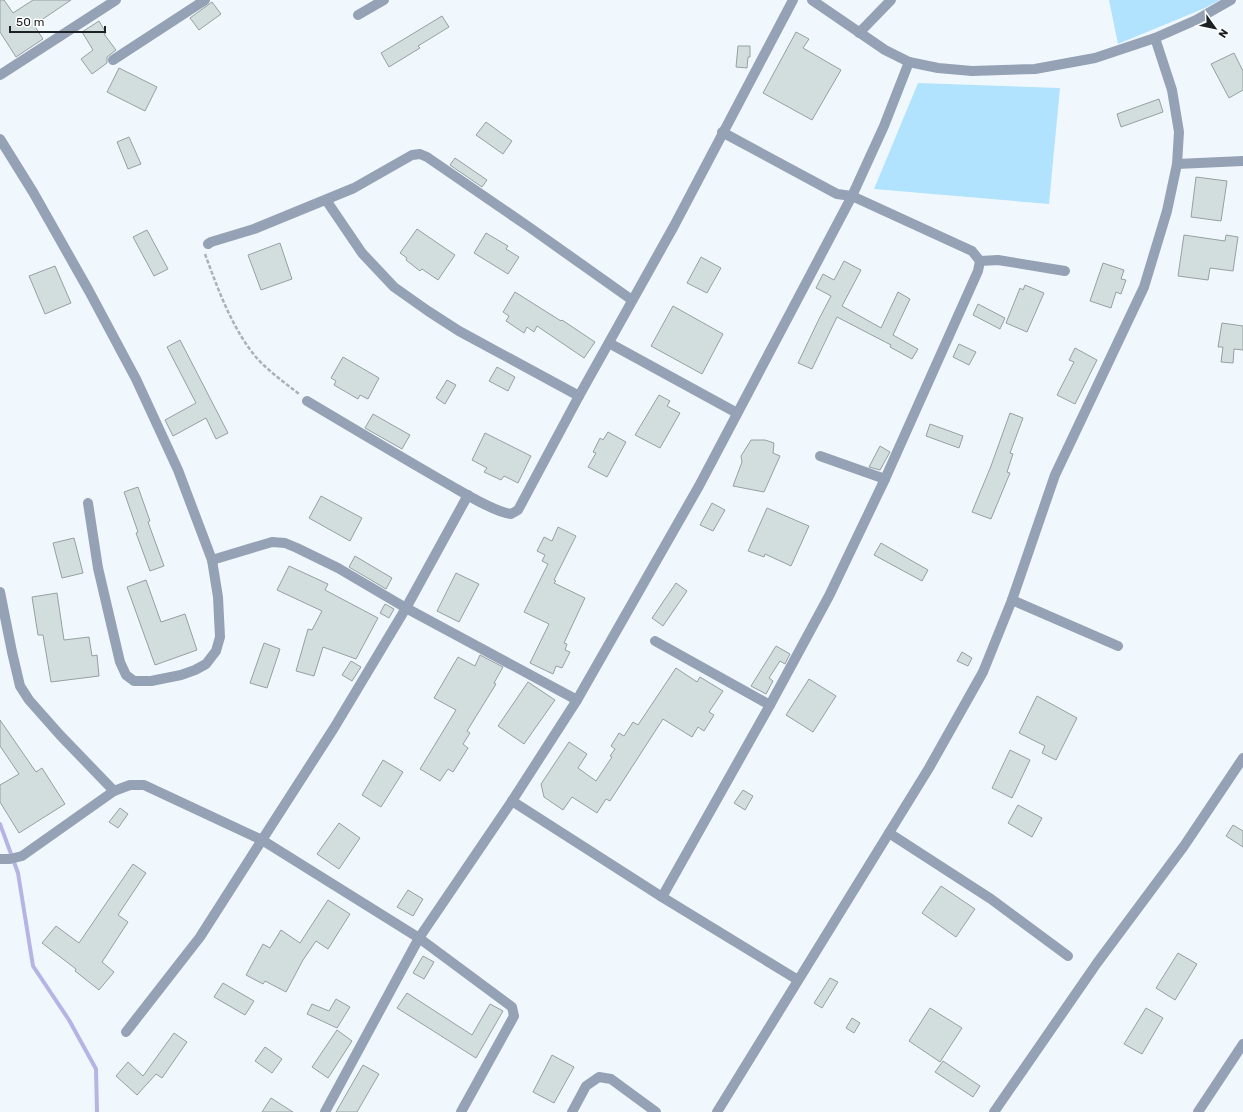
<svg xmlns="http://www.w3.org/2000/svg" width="1243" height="1112" font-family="Rubik,sans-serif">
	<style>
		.green { fill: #b2e3fe }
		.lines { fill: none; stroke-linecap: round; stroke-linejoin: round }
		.stream { stroke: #b7b4e5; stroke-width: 4 }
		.building { fill: #d2ddde; stroke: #96a0a1 }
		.path { stroke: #abb2b6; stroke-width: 2.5; stroke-dasharray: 4 2; stroke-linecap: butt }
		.minor { stroke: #95a1b4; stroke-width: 10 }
	</style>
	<rect width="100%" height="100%" fill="#f0f8fd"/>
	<g class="green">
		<path d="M1109,0H1220L1205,8L1118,44Z"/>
		<path d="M918,83L1060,88L1049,204L874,189Z"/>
	</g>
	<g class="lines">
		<path class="stream" d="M0,824L18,873L33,966L69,1020L96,1069L97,1112"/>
	</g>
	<g class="building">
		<path d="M0,0H4L13,13L33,0H71L34,25L43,39L16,57L0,32Z"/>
		<path d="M212,2L221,14L199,30L190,18Z"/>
		<path d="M442,16L449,27L418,46L420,48L389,67L381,53Z"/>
		<path d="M99,21L106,33L104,34L116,50L107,57V63L92,74L81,59L93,50L82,32Z"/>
		<path d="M796,32L809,39L803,48L841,70L812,120L763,93Z"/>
		<path d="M738,46H750V57H748L747,68L736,67Z"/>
		<path d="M1234,53L1243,71V90L1229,98L1211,64Z"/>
		<path d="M119,68L157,87L145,111L107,92Z"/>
		<path d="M1159,99L1163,112L1121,127L1117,114Z"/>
		<path d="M486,122L512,141L503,154L476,135Z"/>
		<path d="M129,137L141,164L128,169L117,142Z"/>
		<path d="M455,158L487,180L482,187L450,165Z"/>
		<path d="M1196,177L1227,181L1221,221L1191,217Z"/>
		<path d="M417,229L455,255L438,280L422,269L420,271L406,260L407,258L400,253Z"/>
		<path d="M147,230L168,269L154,276L133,237Z"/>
		<path d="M486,233L508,246L506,249L519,257L508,274L474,253Z"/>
		<path d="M1184,235L1225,241L1226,235L1238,237L1233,271L1210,268L1208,280L1178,276Z"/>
		<path d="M280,243L292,279L261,290L248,255Z"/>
		<path d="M701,257L721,268L707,293L687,283Z"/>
		<path d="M844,261L861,270L842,306L881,328L898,292L910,299L893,335L918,349L912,359L890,347L891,345L837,317L812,369L798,363L819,319L831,296L816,288L823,274L834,280Z"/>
		<path d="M1103,263L1124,270L1121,279L1126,280L1121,294L1116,292L1111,308L1090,301Z"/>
		<path d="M55,266L71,303L45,314L29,276Z"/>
		<path d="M1025,285L1044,293L1027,332L1006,323L1020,288L1023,290Z"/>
		<path d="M515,292L561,321L562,320L595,342L584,358L537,326L534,332L527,327L524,333L506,321L509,316L503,312Z"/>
		<path d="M978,304L1005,318L1000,329L973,315Z"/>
		<path d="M673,306L723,334L702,374L651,346Z"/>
		<path d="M1222,323L1243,326V350L1234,349L1233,363L1221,362L1223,347H1218Z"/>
		<path d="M180,340L228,433L216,439L206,418L173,436L165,420L196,403L167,347Z"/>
		<path d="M959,344L976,352L969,365L953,357Z"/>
		<path d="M1075,348L1097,360L1075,404L1057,395L1074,362L1069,360Z"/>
		<path d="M343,357L379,378L368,399L360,395L358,399L334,385L336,381L331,378Z"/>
		<path d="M497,367L515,377L508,391L489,381Z"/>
		<path d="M447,380L456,385L445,404L436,398Z"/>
		<path d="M659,395L670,401L667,406L680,413L660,448L635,435Z"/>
		<path d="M1010,413L1023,418L1010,453L1013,454L1007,472L1010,473L991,519L972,512L991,466Z"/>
		<path d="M373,414L410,435L402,449L365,428Z"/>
		<path d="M930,424L963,436L959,448L926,436Z"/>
		<path d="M608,432L626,442L607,477L588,467L596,453L593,452L600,438L603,440Z"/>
		<path d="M485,433L531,456L518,483L504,476L501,480L484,472L487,468L472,460Z"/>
		<path d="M751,440H765L774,443L773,453L780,456L764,492L733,486L742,462L741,456Z"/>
		<path d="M880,446L890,452L880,470L869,467Z"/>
		<path d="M138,487L150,521L148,522L164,566L150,571L136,533L138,532L124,492Z"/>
		<path d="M321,496L362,518L350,541L309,518Z"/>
		<path d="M712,503L725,510L713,531L700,525Z"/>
		<path d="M767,508L809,526L791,566L765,554L764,557L748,551Z"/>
		<path d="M558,527L576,536L554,580L556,581L554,583L585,598L564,643L567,644L565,650L570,652L562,668L556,666L553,674L530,663L549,624L524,612L548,564L542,561L545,555L537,551L544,537L552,541Z"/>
		<path d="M74,538L83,573L62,578L53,543Z"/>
		<path d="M881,543L928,570L922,581L874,555Z"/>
		<path d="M355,556L392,578L386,589L349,567Z"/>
		<path d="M289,566L328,584L325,590L378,618L356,659L323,647L314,676L296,671L308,629L312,630L322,611L277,590Z"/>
		<path d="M456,573L479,584L459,622L437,611Z"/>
		<path d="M146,580L161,622L185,614L197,650L155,665L127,587Z"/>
		<path d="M676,583L687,591L663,626L652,618Z"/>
		<path d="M57,593L64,640L89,637L92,656L97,655L99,676L51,682L43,635H38L32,597Z"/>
		<path d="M385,604L394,609L389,618L380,613Z"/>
		<path d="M264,643L280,649L267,688L250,683Z"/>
		<path d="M776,646L790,654L785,664L780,661L769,678L773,681L766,694L751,686Z"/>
		<path d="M962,652L972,658L968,666L957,661Z"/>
		<path d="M480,655L503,667L494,683L496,684L467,731L470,733L463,744L468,748L453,772L448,769L440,781L420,769L456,710L434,698L458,657L475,666Z"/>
		<path d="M351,661L361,667L352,681L342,675Z"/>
		<path d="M676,668L697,682L700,677L723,691L709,712L714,715L704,731L698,727L692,737L663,719L610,801L606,799L597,813L572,797L563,810L544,797L541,784L569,742L587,754L578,768L596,781L612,757L610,756L615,749L611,746L619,733L624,736L633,722L638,725Z"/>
		<path d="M809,679L836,696L813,732L786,715Z"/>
		<path d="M528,682L555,700L524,744L498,726Z"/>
		<path d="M1037,696L1077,718L1056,760L1042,753L1045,746L1019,733Z"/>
		<path d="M0,720L36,772L42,768L65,804L19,833L0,802V785L19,774L0,746Z"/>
		<path d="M1010,750L1030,760L1012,798L992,788Z"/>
		<path d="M383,760L403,772L381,807L362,795Z"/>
		<path d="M743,790L753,796L745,810L734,803Z"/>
		<path d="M1018,805L1042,818L1032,837L1008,823Z"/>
		<path d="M120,808L128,814L118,828L109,822Z"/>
		<path d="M339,823L360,838L339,869L317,854Z"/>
		<path d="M1233,825L1243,831V847L1226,836Z"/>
		<path d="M133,864L146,873L118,915L128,922L102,962L114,972L99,990L75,971L76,969L42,943L56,926L79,943Z"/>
		<path d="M941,886L975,909L956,937L922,913Z"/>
		<path d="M408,890L423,899L413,916L397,907Z"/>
		<path d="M328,900L350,914L328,949L316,941L303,960L286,992L265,981L263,984L246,975L263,944L270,948L281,930L300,943Z"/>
		<path d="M1178,953L1197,964L1175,1000L1156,988Z"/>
		<path d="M423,956L434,962L424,979L413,973Z"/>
		<path d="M830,978L838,982L822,1008L814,1003Z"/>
		<path d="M223,983L254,1001L245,1015L214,997Z"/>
		<path d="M407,993L472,1035L490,1004L503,1011L476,1058L397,1008Z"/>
		<path d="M336,999L350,1007L337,1028L307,1014L312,1004L329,1011Z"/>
		<path d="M930,1008L962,1028L940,1062L909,1041Z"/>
		<path d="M1146,1008L1163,1018L1142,1054L1124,1044Z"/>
		<path d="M852,1018L860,1023L854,1033L846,1028Z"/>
		<path d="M337,1030L352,1041L328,1078L312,1067Z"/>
		<path d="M174,1033L187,1042L162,1078L156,1074L137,1095L116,1076L128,1062L143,1076Z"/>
		<path d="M265,1047L282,1059L272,1073L255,1061Z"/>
		<path d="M552,1055L574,1067L554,1103L533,1092Z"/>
		<path d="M943,1061L980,1086L973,1097L935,1072Z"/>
		<path d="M363,1065L379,1074L357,1112H336Z"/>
		<path d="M271,1098L293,1112H262Z"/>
	</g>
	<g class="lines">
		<path class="path" d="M205,254C218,289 231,326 255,356C268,371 284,382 299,394"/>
		<g class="minor">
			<path d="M812,0L885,50L909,62L938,68L972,71L1035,69L1095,58L1155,38L1196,20L1231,0"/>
			<path d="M358,15L384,0"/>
			<path d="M859,33L891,0"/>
			<path d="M113,60L205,0"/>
			<path d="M0,75L116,0"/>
			<path d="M0,139L33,192L89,291L136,379L178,470L212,560L218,597L220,637L216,651L206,664L195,670L181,675L151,681H134L126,675L120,662L98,568L88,503"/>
			<path d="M1177,164L1243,161"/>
			<path d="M326,200L362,253L394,287L428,311L459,331L579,396"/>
			<path d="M208,244L211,242L254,229L354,188L412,155L420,154L427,157L529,227L632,300"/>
			<path d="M980,261L998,260L1065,271"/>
			<path d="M609,343L737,413"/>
			<path d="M307,401C354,429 401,457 448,484C464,493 494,512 511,514L518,510L579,396L674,226L793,0"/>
			<path d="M820,456L885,479"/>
			<path d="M212,560L272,542L285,543L297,548L338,568L406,608L577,700"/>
			<path d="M0,592L12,652L20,686L29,700L60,735L114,791"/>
			<path d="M1012,600L1118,646"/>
			<path d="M655,641L770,705"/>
			<path d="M512,801L662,897L798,980"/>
			<path d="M889,833L991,899L1068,956"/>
			<path d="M0,859H10L22,856L114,791L130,785H144L262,840L419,938L512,1007L514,1016L461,1112"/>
			<path d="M662,897L770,705L829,596L885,479L978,271L980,261L972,251L852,196L837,194L722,132"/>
			<path d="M126,1032L200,937L262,840L334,728L406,608L468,495"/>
			<path d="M325,1112L419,938L512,801L577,700L699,486L852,196L884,126L909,62"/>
			<path d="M572,1112L586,1086L599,1077L611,1079L656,1112"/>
			<path d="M717,1112L929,768L983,672L1012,600L1055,475L1144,287L1167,211L1177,164L1179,132L1172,90L1155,38"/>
			<path d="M994,1112L1097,963L1184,846L1243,758"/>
			<path d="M1198,1112L1243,1044"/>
		</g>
	</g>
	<g transform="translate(1215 28) rotate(123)" stroke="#ffffff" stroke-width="3" paint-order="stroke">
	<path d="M0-3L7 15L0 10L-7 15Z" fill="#1e2123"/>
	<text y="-6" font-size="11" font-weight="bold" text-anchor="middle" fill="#1e2123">N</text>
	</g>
	<path d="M10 26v6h95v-6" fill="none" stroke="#1e2123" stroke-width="2"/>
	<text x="16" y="26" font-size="12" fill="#1e2123" stroke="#ffffff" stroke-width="3" paint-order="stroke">50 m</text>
</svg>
